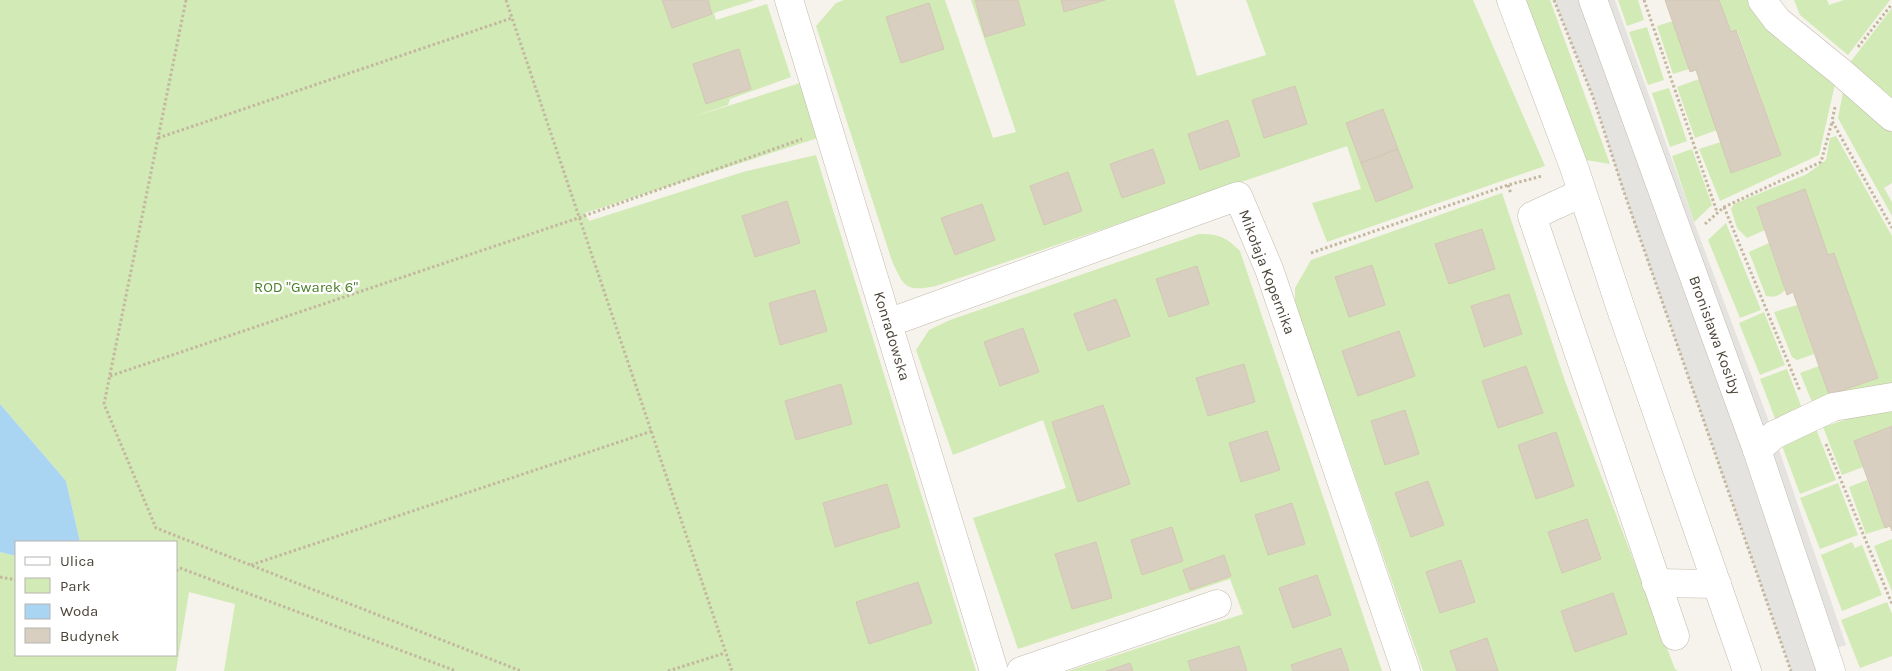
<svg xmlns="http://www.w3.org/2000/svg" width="1892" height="671" font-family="Karla,sans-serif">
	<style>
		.green { fill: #d2eab5; fill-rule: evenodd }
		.parking { fill: #e5e3e0 }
		.water { fill: #a9d4f2 }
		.building { fill: #d8cfc1; stroke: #d3c7b4 }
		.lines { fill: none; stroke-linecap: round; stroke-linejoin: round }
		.minor-casing { stroke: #c2bbae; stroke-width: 29 }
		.path { stroke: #c4b79f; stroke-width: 3; stroke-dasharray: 2.5 2.5; stroke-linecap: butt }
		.minor { stroke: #fff; stroke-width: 28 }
		.labels { text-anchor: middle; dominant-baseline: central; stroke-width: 4.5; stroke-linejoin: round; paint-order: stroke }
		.street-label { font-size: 15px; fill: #4b4439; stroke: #fff }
		.park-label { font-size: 15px; fill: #4a7f2a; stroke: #fff }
	</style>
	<rect width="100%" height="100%" fill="#f6f3ec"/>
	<g class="green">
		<path d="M0,0H662L672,28L712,14L708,0H755L714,13L716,20L767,4L791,77L730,99L728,105L690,118L800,83L818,138L585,213L589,221L743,172L816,155L976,671H224L235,604L189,592L176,671H0V552L16,556V655H176V542H80L66,481L0,404ZM739,49L751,89L706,103ZM787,201L800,243L755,257L742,216ZM815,290L827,331L781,345L769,303ZM841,384L852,424L796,440L785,401ZM887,484L900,527L835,547L823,503ZM917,582L931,623L869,644L856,602Z"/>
		<path d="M844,0H945L993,138L1016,132L971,0H975L986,37L1025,25L1018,0H1061L1064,12L1104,0H1174L1197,76L1266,55L1246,0H1473L1545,166L1327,242L1312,203L1361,189L1347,146L936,286C905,292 904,287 892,261L816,26L836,3ZM1295,86L1307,124L1264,137L1252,100ZM1383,109L1412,188L1376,202L1347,123ZM1228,120L1240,156L1201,170L1188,134ZM1153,149L1165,182L1122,198L1110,164ZM1068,172L1082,211L1044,225L1030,186ZM982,204L995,240L955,255L942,218Z"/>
		<path d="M1525,0H1550L1610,164L1586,160Z"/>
		<path d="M1618,0H1638L1644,20L1627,26Z"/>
		<path d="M1719,0H1749L1835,84L1819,155L1720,201L1699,149L1721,142L1732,173L1781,155L1737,30L1731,32Z"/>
		<path d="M1794,0H1827L1829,5L1844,0H1890L1848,55L1800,15Z"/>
		<path d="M1892,8V102L1848,65Z"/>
		<path d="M1673,21L1689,69L1673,74L1657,26Z"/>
		<path d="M1647,27L1664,80L1648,85L1629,32Z"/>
		<path d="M1699,79L1717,130L1695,138L1677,87Z"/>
		<path d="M1669,88L1687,141L1670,147L1652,93Z"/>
		<path d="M1843,92L1892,132V183L1884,188L1892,202V216L1838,118Z"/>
		<path d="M1836,136L1892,236V386L1814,407L1800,373L1819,366L1829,395L1878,378L1834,253L1828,255L1805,190L1757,207L1765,230L1747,238L1737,228L1731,209L1734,204L1807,174L1826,160L1830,138Z"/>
		<path d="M1692,149L1712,205L1694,222L1672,156Z"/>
		<path d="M1502,193L1565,381L1675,669L1678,671H1423L1295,303V288L1311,260ZM1481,229L1495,269L1449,284L1436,244ZM1372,265L1385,305L1349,317L1336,278ZM1509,294L1522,334L1485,347L1471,306ZM1399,331L1414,376L1358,396L1342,351ZM1526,366L1542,413L1498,428L1482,381ZM1404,410L1419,454L1386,465L1371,422ZM1556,433L1574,486L1536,499L1518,445ZM1428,482L1444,525L1411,537L1395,493ZM1587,519L1601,559L1562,572L1548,532ZM1461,560L1475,601L1440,613L1426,572ZM1613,593L1627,634L1575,652L1561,611Z"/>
		<path d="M1726,223L1761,310L1740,318L1708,240Z"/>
		<path d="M1199,234C1219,234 1226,237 1240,251L1382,671H1349L1341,648L1292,665L1293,671H1247L1239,646L1189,661L1191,671H1068L1243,614L1230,579L1018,649L973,518L1066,488L1043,420L953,455L916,350L929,330L950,320ZM1157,279L1209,304L1169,317ZM1115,299L1129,336L1088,351L1074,314ZM1023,328L1039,372L1000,386L985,342ZM1244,364L1255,402L1208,416L1196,378ZM1103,405L1129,484L1078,501L1052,422ZM1267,431L1280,470L1241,482L1229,443ZM1292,503L1305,544L1269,555L1255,515ZM1171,528L1183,561L1143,574ZM1095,542L1112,597L1072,609L1055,554ZM1224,556L1231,576L1190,589L1183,570ZM1316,575L1330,615L1293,628L1279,588Z"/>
		<path d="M1769,243L1785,290C1779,296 1775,298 1766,296L1749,252Z"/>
		<path d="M1797,305L1814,354L1797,360L1792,357L1774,312Z"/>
		<path d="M1764,312L1785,365L1760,375L1739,323Z"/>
		<path d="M1787,369L1803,411L1776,421L1760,379Z"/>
		<path d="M1892,408V426L1854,441L1863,467L1842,475L1823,427L1857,416Z"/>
		<path d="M1816,429L1836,480L1800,494L1781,443Z"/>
		<path d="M1867,480L1885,528L1866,534L1849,487Z"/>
		<path d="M1838,483L1858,535L1820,549L1800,498Z"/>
		<path d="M1892,539V592L1874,546Z"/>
		<path d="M1852,542L1855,548L1862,545L1882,595L1842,611L1821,555Z"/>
		<path d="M1887,602L1892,614V656L1860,668L1841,620Z"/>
	</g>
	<path class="parking" d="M1554,0H1615L1694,222L1774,435L1846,645L1824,652L1831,671H1791L1622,187L1593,97Z"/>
	<path class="water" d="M0,404L66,481L80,542H16V556L0,552Z"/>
	<g class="building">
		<path d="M662,0H708L712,14L672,28Z"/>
		<path d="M975,0H1018L1025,25L985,37Z"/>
		<path d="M1061,0H1105L1064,12Z"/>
		<path d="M1665,0H1719L1731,32L1736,30L1781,155L1731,173L1696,70L1690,72L1689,69Z"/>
		<path d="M929,3L944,49L901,63L886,17Z"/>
		<path d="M739,49L751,89L706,104L693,64Z"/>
		<path d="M1295,86L1307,124L1264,138L1252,100Z"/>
		<path d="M1383,109L1398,149L1361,163L1346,123Z"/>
		<path d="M1228,120L1240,156L1200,170L1188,134Z"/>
		<path d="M1153,149L1165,183L1122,198L1110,164Z"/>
		<path d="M1398,149L1413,188L1376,202L1361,163Z"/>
		<path d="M1068,172L1082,211L1044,225L1030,186Z"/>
		<path d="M1805,189L1828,255L1834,253L1878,378L1829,395L1793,292L1787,295L1757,207Z"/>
		<path d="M787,201L800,243L755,257L742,216Z"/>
		<path d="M982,204L995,240L955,255L941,218Z"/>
		<path d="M1482,229L1495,269L1449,284L1435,244Z"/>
		<path d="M1372,265L1385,305L1349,317L1335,277Z"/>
		<path d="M1197,266L1209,304L1169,317L1156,279Z"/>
		<path d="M815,290L827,331L780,345L769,303Z"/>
		<path d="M1509,294L1522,334L1484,347L1471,306Z"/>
		<path d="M1116,299L1130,336L1088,351L1074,314Z"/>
		<path d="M1023,328L1039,372L1000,386L984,342Z"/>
		<path d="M1399,331L1415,376L1358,396L1342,351Z"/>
		<path d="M1244,364L1255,402L1208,416L1196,378Z"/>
		<path d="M1526,366L1543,413L1498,428L1482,381Z"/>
		<path d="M841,384L852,424L796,440L785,401Z"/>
		<path d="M1103,405L1130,484L1078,502L1052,422Z"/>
		<path d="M1405,410L1419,454L1385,465L1371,421Z"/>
		<path d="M1892,426V531L1890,526L1885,528L1854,441Z"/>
		<path d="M1267,431L1280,470L1241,482L1229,443Z"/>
		<path d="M1556,432L1574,486L1536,499L1518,445Z"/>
		<path d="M1428,481L1444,525L1411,537L1395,493Z"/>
		<path d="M887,484L900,527L835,547L823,503Z"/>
		<path d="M1292,503L1305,544L1268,555L1255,515Z"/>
		<path d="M1587,519L1601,559L1562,573L1548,532Z"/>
		<path d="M1172,527L1183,561L1142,575L1131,540Z"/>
		<path d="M1096,542L1112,598L1072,609L1055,554Z"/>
		<path d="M1224,555L1231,576L1190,590L1183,570Z"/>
		<path d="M1461,560L1475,602L1440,613L1426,572Z"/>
		<path d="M1317,575L1331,615L1293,628L1279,588Z"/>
		<path d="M918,582L932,623L869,644L856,602Z"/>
		<path d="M1613,593L1627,634L1575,652L1561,611Z"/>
		<path d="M1487,638L1498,671H1457L1450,651Z"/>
		<path d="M1239,646L1247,671H1191L1188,661Z"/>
		<path d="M1341,648L1349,671H1293L1291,665Z"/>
		<path d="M1130,663L1133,671H1106Z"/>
	</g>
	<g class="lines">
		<defs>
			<g id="minor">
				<path d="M789,0L994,671"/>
				<path d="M1511,0L1574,167L1621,309L1747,671"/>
				<path d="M1593,0L1757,450L1831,671"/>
				<path d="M1762,0L1777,20L1842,73L1892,117"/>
				<path d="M1582,193L1532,216L1675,636"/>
				<path d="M888,323L1238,196L1269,269L1406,671"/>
				<path d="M1757,450L1774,435L1833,407L1892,397"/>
				<path d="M1656,583L1717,584"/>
				<path d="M1021,671L1217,604"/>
			</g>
		</defs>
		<use href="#minor" class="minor-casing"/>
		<g class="path">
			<path d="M186,0L104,404L156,528L521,671"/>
			<path d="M506,0L732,671"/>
			<path d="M1554,0L1593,97L1624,192L1791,671"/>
			<path d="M1644,0L1717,212"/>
			<path d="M1858,47L1892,4"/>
			<path d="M1835,107L1832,121L1892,228"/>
			<path d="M158,138L512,18"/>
			<path d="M1508,185L1511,194"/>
			<path d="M1724,207L1800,391"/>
			<path d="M1705,224L1724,207L1821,162L1832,122"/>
			<path d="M1311,253L1508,185L1542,176"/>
			<path d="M110,376L578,218L802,139"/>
			<path d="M1826,444L1892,604"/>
			<path d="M251,565L652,431"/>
			<path d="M176,571L180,568L456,671"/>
			<path d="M0,577L16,580"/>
			<path d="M668,671L725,653"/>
		</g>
		<use href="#minor" class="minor"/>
	</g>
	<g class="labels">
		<g class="street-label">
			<text transform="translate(1267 272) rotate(69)">Mikołaja Kopernika</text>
			<text transform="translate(1715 335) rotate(70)">Bronisława Kosiby</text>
			<text transform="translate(892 336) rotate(73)">Konradowska</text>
		</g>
		<g class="park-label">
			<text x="306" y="287">ROD "Gwarek 6"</text>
		</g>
	</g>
	<rect x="15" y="541" width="162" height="115" fill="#ffffff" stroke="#b7b4b0"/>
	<rect x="25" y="557" width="25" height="8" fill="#ffffff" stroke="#b7b4b0"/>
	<text x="60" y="566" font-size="15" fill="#4b4439">Ulica</text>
	<rect x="25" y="578" width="25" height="15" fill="#d2eab5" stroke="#b7b4b0"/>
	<text x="60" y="591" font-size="15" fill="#4b4439">Park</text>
	<rect x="25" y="604" width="25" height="15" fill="#a9d4f2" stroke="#b7b4b0"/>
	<text x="60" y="616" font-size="15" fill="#4b4439">Woda</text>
	<rect x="25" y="628" width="25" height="15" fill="#d8cfc1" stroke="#b7b4b0"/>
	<text x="60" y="641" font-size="15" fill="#4b4439">Budynek</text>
</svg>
